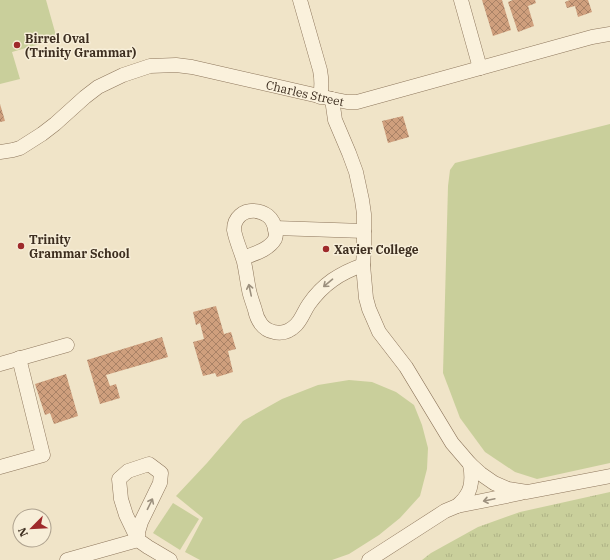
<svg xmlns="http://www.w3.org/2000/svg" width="610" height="560" font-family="'IBM Plex Serif',serif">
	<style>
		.grass { fill: #c9cf9b }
		.park { fill: url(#park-tufts) }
		.building { fill: url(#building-cross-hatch) }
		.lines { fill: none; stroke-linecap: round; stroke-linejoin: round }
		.minor-casing { stroke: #8d765c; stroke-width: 15 }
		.minor { stroke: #faf1dc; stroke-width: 14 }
		.oneway { stroke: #9c907e }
		.poi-dot { fill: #9e2a2b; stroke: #f7eed8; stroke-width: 1.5 }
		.labels { text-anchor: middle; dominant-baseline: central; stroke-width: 3; stroke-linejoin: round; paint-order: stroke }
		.poi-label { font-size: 12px; font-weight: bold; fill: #3d2e20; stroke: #f7eed8; text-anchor: start }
		.street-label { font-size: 12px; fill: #3d2e20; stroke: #f7eed8 }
	</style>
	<defs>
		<pattern id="park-tufts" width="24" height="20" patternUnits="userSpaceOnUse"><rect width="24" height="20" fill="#c9cf9b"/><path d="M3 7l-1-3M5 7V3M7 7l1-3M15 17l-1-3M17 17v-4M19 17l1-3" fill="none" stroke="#aeb285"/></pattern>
		<pattern id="building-cross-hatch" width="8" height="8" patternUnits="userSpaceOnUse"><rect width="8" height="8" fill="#cf9f7d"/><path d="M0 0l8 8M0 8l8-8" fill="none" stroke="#a98266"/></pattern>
	</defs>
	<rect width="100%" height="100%" fill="#f0e4c8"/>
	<g class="grass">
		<path d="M0,0H46L57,39L12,52L20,79L0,84Z"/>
		<path d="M610,124V463L537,479L515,472L485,452L460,418L443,373L448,186L450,170L455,163Z"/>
		<path d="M349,380L372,382L396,392L414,405L422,425L428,448L427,469L420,496L400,518L379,535L349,554L332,560H200L185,552L203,518L176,496L207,463L243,421L282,399L318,385Z"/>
		<path d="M173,503L199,519L180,550L153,533Z"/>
	</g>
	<path class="park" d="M610,492V560H422L431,553L478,527L520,512Z"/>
	<g class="building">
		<path d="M482,0H502L511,30L493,36Z"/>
		<path d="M513,0H535L536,3L528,6L534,26L518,32L508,2Z"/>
		<path d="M570,0H588L592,12L578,17L575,6L567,8L565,2Z"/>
		<path d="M0,104L5,121L0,122Z"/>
		<path d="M403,116L409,137L388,143L382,121Z"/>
		<path d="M216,306L224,334L231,332L236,349L228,351L233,372L217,377L215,373L203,376L193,342L204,339L200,323L196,325L193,312Z"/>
		<path d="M162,337L168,357L106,375L110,386L116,384L120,398L100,404L87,360Z"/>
		<path d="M66,374L78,416L54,424L50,413L45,415L35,384Z"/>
	</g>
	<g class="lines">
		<defs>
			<g id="minor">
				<path d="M300,0L320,70C322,80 322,87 320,97"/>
				<path d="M461,0L480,68"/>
				<path d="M332,99L335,120L349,153L356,172L362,200L364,214V250L363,265L366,298L369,309L379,332L406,367L452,443L470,464L481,474L494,483L508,489L527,492L610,476"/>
				<path id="s1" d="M0,152L13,150L20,148L42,134L55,124L85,97L98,87L123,75L150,66L176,65L192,67L332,99L347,102H357L592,37L610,34"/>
				<path d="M275,228L364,231"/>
				<path d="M243,258C253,254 269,250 275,239C276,236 276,232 275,230C273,205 234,204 234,230C236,241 241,251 244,262C246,271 247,280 249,290C250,296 253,303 255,310C256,315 258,320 261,324C264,328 269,331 274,332C282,334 290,331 296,325C302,319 304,311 309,304C323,284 340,273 363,265"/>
				<path d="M0,364L67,345"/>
				<path d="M0,467L43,455L19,358"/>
				<path d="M457,506C460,503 464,500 466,496C473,487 472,475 470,464"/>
				<path d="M138,540V532L141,522L160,483L161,473L149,464L128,471L119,479L121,499L126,515L138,540L148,547L170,560"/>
				<path d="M67,560L138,540"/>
				<path d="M369,560L445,511L457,506L521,493"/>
			</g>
		</defs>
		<use href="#minor" class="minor-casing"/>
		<use href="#minor" class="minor"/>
	</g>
	<defs><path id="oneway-shaft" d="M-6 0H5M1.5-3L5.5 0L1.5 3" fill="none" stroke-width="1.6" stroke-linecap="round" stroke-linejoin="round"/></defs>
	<g class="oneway">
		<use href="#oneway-shaft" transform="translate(328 283) rotate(140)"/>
		<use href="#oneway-shaft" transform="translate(250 290) rotate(-102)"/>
		<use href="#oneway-shaft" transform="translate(489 500) rotate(168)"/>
		<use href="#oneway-shaft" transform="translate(150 504) rotate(-64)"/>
	</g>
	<g class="poi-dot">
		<circle cx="17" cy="45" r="4"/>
		<circle cx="21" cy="246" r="4"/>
		<circle cx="326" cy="249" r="4"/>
	</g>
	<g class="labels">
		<g class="poi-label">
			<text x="25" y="38">Birrel Oval<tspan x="25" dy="14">(Trinity Grammar)</tspan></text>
			<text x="29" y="239">Trinity<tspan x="29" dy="14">Grammar School</tspan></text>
			<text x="334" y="249">Xavier College</text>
		</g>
		<g class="street-label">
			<text stroke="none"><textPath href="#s1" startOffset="334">Charles Street</textPath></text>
		</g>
	</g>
	<g transform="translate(32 528) rotate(246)"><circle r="19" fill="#f7eed8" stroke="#ada18e"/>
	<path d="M0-3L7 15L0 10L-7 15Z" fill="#9e2a2b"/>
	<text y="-6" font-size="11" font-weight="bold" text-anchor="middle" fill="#3d2e20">N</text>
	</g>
</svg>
